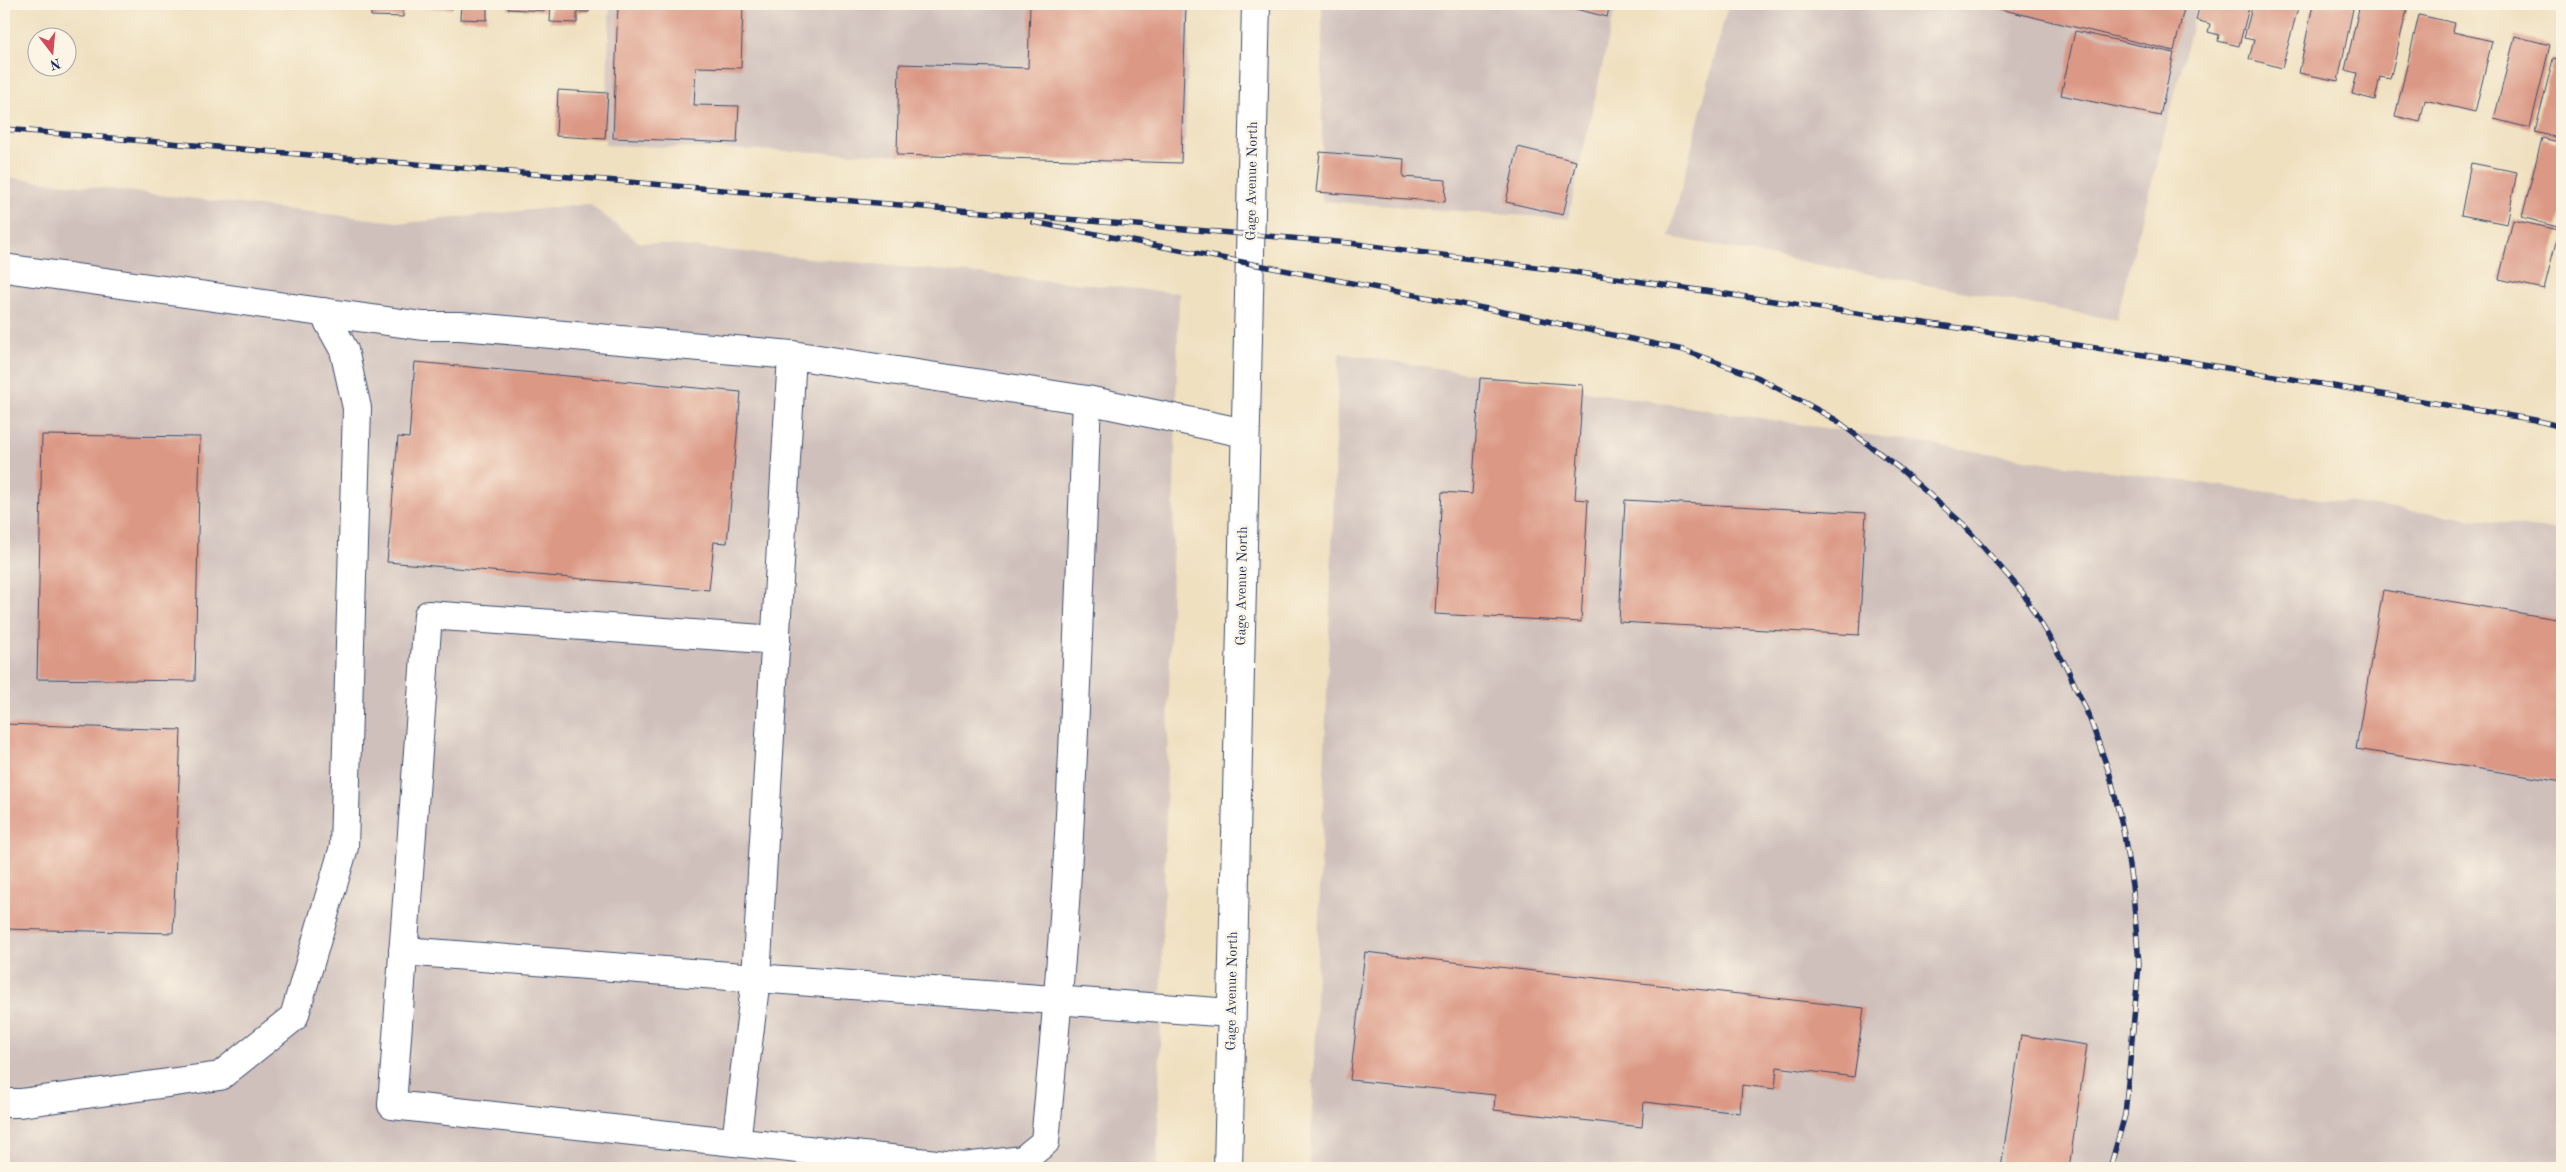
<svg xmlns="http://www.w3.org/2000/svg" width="2566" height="1172" font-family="'Old Standard TT',serif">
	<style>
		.industrial { fill: #cfc0bb }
		.building { fill: #db9985 }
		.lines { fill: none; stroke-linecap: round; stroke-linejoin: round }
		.minor-casing { stroke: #3b4a6d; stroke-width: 30 }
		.major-casing { stroke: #3b4a6d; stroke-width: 30 }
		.minor { stroke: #fff; stroke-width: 28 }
		.major { stroke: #fff; stroke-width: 28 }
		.rail-casing { stroke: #1b2f5e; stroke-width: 5.5 }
		.rail { stroke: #fcf5e5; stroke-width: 4; stroke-dasharray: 11; stroke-linecap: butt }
		.labels { text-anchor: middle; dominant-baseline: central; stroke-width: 4.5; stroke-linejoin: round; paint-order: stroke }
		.street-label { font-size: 14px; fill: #1b2f5e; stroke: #fcf5e5 }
	</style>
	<rect width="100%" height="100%" fill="#fcf5e5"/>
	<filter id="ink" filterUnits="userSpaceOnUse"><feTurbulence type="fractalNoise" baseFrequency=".02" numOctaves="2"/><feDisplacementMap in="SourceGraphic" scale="10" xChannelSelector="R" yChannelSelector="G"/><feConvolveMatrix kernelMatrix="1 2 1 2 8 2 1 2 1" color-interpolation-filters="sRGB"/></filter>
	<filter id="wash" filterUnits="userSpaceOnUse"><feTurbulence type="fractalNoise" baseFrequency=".0096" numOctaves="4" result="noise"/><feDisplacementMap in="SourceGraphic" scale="20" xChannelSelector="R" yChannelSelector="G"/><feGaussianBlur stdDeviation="1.12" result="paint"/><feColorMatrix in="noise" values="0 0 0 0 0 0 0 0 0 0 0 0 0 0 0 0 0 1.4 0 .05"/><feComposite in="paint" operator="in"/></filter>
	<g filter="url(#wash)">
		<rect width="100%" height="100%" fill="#efe0c0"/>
		<g class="industrial">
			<path d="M610,4H1190L1184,164L605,145Z"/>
			<path d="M1322,4H1616L1568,219L1322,201Z"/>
			<path d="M1728,4H2198L2116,320L1669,237Z"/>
			<path d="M4,177L406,223L589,204L639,242L1179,293L1157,1168H4Z"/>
			<path d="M1339,353L2051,463L2562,531V1168H1310Z"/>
		</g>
		<g id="blocks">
			<g class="building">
				<path d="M371,4H410V6H403V17L371,16Z"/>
				<path d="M417,4H453L452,9L417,7Z"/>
				<path d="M461,4H487V20L460,19Z"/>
				<path d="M508,4H545V11L508,9Z"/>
				<path d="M551,4H589V12H577V23L550,22Z"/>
				<path d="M618,4H743L741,68L696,67L694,105L739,106L737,143L613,138Z"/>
				<path d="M1030,4H1186L1181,163L897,155L899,64L1028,68Z"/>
				<path d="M1556,4H1610L1607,17Z"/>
				<path d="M1979,4H2185L2174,51Z"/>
				<path d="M2200,4H2250L2239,46L2218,41L2219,35L2208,32L2210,24L2196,20Z"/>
				<path d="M2253,4H2299L2282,68L2249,59L2254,40L2244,38Z"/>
				<path d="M2313,4H2354L2338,81L2299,73Z"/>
				<path d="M2360,4H2383L2407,10L2390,79L2380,77L2375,100L2352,94L2357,73L2345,70Z"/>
				<path d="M2419,15L2455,23L2453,32L2492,41L2475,112L2425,100L2420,122L2395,116Z"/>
				<path d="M2075,31L2174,53L2160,116L2061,95Z"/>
				<path d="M2515,36L2550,45L2530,128L2494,119Z"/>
				<path d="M2553,59L2562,61V139L2535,132Z"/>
				<path d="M558,90L608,93L605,139L556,136Z"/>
				<path d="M2542,138L2562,143V208L2557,227L2522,217Z"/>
				<path d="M1518,147L1576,161L1563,215L1506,202Z"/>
				<path d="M1320,152L1404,159L1403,177L1446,180L1445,202L1316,192Z"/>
				<path d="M2471,163L2517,172L2507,224L2461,215Z"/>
				<path d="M2513,220L2559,230L2544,289L2499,279Z"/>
				<path d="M415,362L741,392L727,543L714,542L709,590L387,562L398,437L409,438Z"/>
				<path d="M1480,378L1583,385L1575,499L1588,500L1581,622L1435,614L1442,492L1472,494Z"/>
				<path d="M42,435L200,437L195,681L37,679Z"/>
				<path d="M1625,500L1866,513L1859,635L1619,622Z"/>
				<path d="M2383,590L2562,620V782L2356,749Z"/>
				<path d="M4,724L181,730L173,933L4,929Z"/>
				<path d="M1365,952L1864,1008L1854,1077L1777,1067L1775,1089L1742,1085L1740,1113L1644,1102L1642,1127L1494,1110L1495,1095L1350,1080Z"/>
				<path d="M2021,1035L2087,1045L2069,1168H2001Z"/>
			</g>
		</g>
	</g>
	<g filter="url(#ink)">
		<use href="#blocks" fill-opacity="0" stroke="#3b4a6d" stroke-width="1"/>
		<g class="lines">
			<defs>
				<g id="minor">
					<path d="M4,268L423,326H461L792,355L756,978L1231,1013"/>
					<path d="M792,355L1087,400"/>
					<path d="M776,640L428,615L392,1105L964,1167L1023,1160L1045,1142C1053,1052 1062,962 1067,871C1076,714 1081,557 1087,400L1245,433"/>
					<path d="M403,951L756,978L736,1142"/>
					<path d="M4,1103H20L220,1076L294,1017L344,847L357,408L344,350L323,312"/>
				</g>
				<path id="major" d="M1228,1168L1256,4"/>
			</defs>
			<use href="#minor" class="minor-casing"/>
			<use href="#major" class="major-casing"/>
			<use href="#minor" class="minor"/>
			<use href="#major" class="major"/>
			<defs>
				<g id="rail">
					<path d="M4,129L1349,243L1581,273L2185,361L2535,420L2562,427"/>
					<path d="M1033,222L1514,314L1683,350L1757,377L1836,420L1899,468L1963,524L2023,593L2067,668L2090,719L2110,775L2124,834L2133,892L2139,964L2125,1115L2110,1168"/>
				</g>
			</defs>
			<use href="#rail" class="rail-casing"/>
			<use href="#rail" class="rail"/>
		</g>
	</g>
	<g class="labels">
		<g class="street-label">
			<text transform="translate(1252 181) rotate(-89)">Gage Avenue North</text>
			<text transform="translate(1242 586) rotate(-89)">Gage Avenue North</text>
			<text transform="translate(1232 991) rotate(-89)">Gage Avenue North</text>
		</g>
	</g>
	<rect width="2566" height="1172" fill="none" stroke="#fcf5e5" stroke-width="20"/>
	<g transform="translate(52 52) rotate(164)"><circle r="24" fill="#fcf5e5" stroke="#a2a6af"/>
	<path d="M0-4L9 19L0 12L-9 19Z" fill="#d1495b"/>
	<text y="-8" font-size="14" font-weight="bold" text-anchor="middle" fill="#1b2f5e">N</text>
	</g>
</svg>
